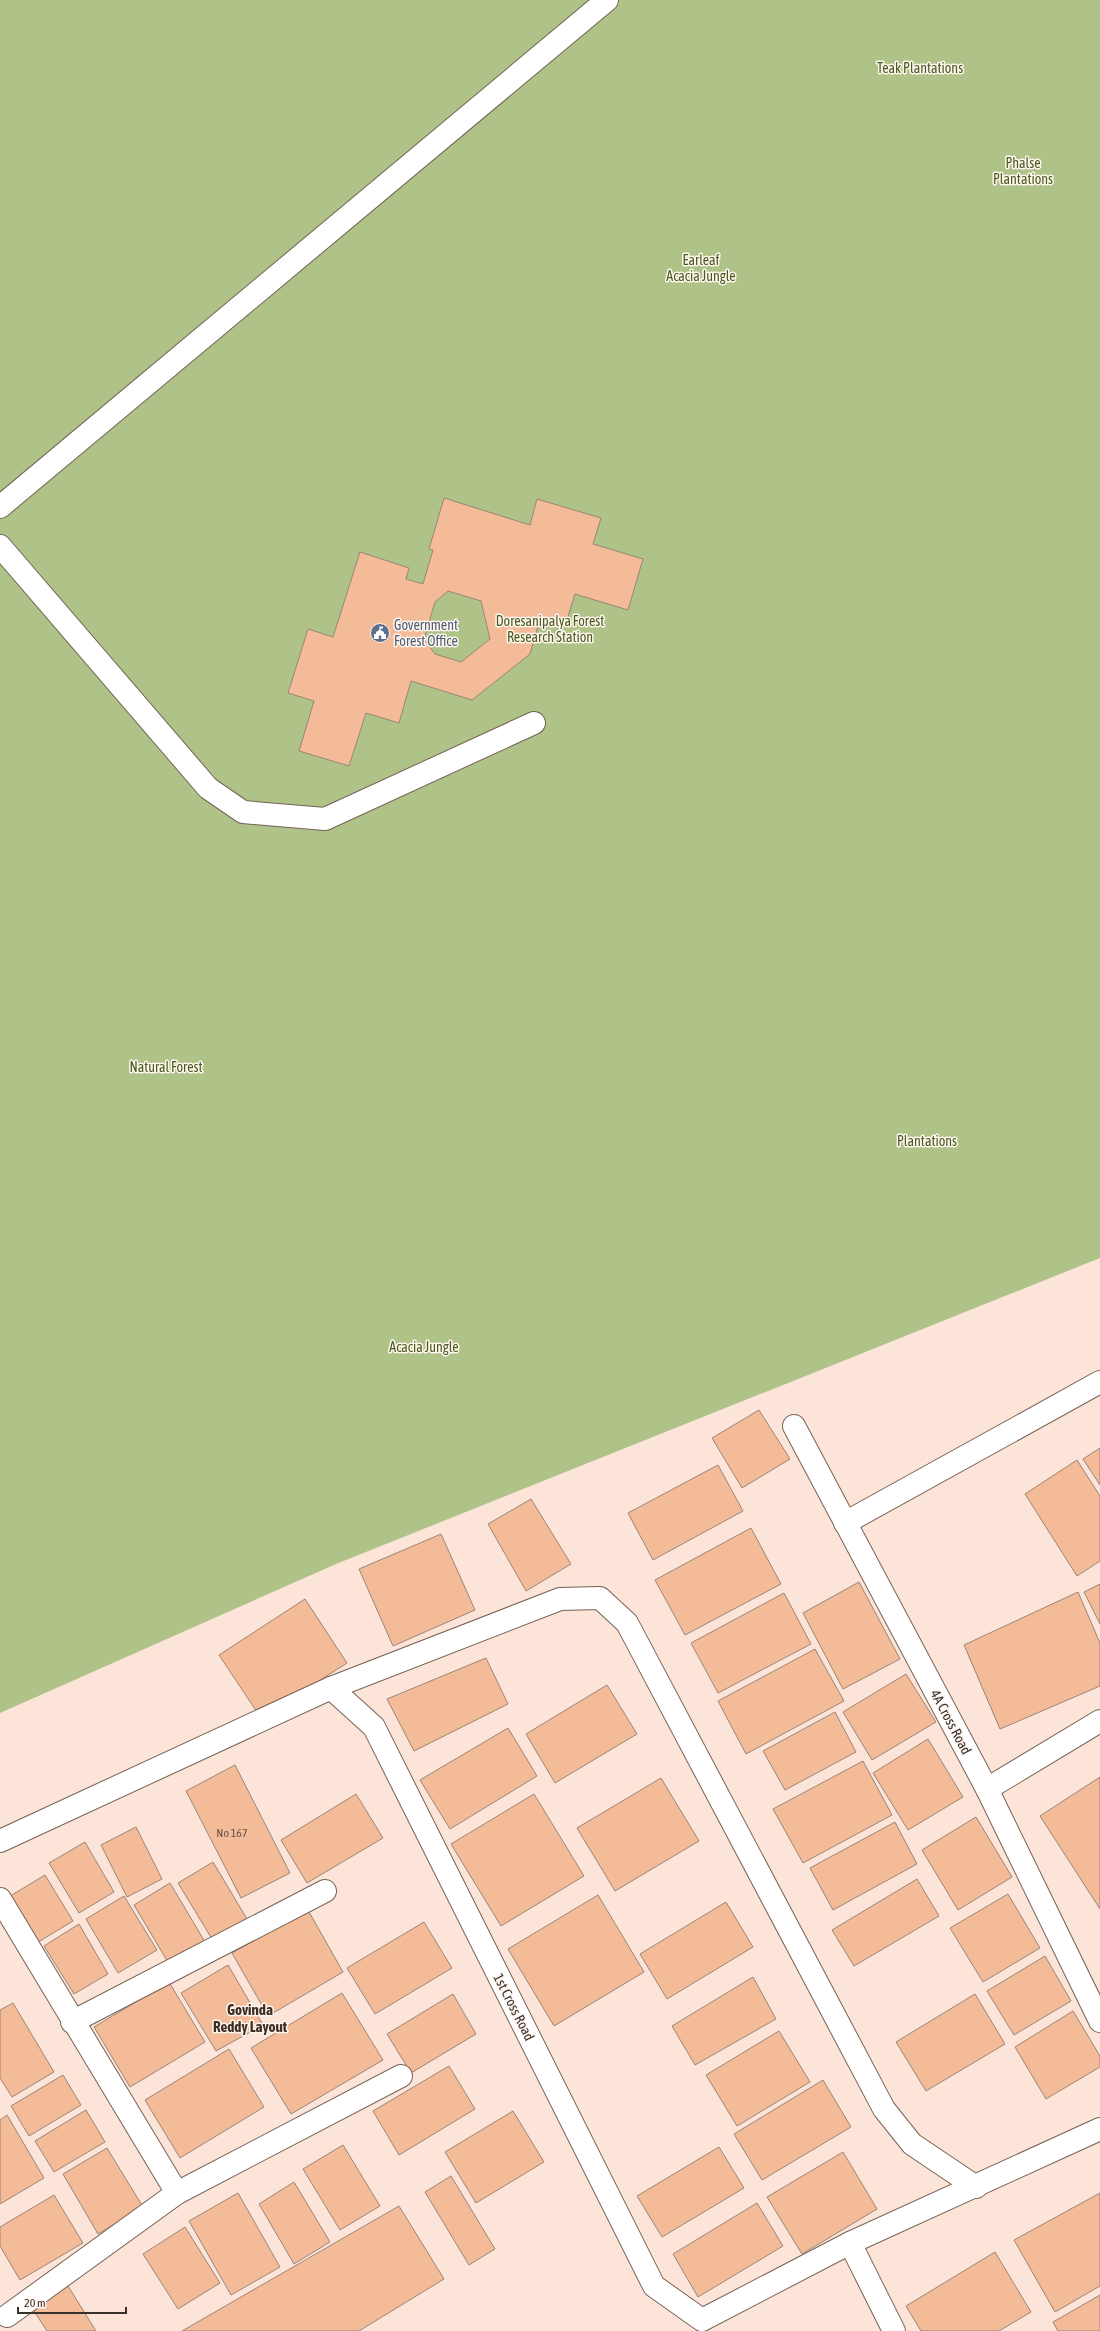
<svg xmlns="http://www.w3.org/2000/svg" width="1100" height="2331" font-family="'Asap Condensed',sans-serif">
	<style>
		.forest { fill: #afc288 }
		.building { fill: #f3bb98; stroke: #9a8578; fill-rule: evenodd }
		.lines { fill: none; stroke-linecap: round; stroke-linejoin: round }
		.minor-casing { stroke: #766256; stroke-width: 24 }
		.minor { stroke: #fff; stroke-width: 22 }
		.labels { text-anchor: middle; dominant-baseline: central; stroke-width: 3; stroke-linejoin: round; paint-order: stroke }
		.number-label { font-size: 12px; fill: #685346 }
		.park-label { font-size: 14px; fill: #4a5b1d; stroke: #fff6f0 }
		.service-label { font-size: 14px; fill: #4e5e75; stroke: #fff6f0; text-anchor: start }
		.street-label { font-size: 14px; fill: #39302b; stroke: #fff6f0 }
		.neighbourhood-label { font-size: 15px; font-weight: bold; fill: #3f2e23; stroke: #fff6f0 }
	</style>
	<rect width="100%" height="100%" fill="#fce5d8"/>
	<path class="forest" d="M0,0H1100V1258L336,1564L0,1713Z"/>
	<g class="building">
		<path d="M444,498L530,525L537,499L601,518L593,544L643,559L628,610L575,594L565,626L540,619L530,654L472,700L411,681L399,723L366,713L349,766L299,751L314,701L288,693L308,629L333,637L360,552L409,568L406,579L423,584L433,550L429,549ZM448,591L481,601L490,639L461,662L435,654L424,639L435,602Z"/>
		<path d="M759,1410L790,1459L742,1488L712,1438Z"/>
		<path d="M1100,1448V1485L1083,1459Z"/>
		<path d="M1077,1460L1100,1496V1561L1077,1576L1025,1494Z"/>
		<path d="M718,1465L743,1511L653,1560L628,1513Z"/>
		<path d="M531,1499L571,1564L526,1591L488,1524Z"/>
		<path d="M751,1528L781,1584L685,1635L655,1580Z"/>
		<path d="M441,1534L475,1610L393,1646L359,1569Z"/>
		<path d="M859,1582L900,1659L843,1689L803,1613Z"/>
		<path d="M1100,1584V1624L1084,1592Z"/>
		<path d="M1078,1592L1100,1643V1686L1000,1729L964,1645Z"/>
		<path d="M784,1593L811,1644L718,1693L691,1643Z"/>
		<path d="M305,1599L347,1663L261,1718L219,1655Z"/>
		<path d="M815,1649L844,1701L746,1754L718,1701Z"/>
		<path d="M486,1658L508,1704L414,1751L387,1699Z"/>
		<path d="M906,1674L936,1722L872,1760L843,1712Z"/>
		<path d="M607,1685L637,1734L555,1783L526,1734Z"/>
		<path d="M835,1712L856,1752L785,1790L763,1751Z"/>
		<path d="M508,1728L537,1776L450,1829L420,1780Z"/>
		<path d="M928,1739L963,1797L908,1830L873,1773Z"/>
		<path d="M863,1761L892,1815L803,1863L773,1809Z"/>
		<path d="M235,1765L290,1873L241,1898L186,1791Z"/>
		<path d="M1100,1777V1909L1040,1816Z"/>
		<path d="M661,1778L699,1841L615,1891L577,1828Z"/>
		<path d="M356,1794L383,1838L307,1883L281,1840Z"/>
		<path d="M534,1794L584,1876L501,1926L451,1844Z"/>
		<path d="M976,1817L1012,1877L958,1910L922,1850Z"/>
		<path d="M895,1822L917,1864L833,1910L810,1868Z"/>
		<path d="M136,1827L162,1879L127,1897L101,1845Z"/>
		<path d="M85,1842L114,1892L79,1913L49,1863Z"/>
		<path d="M213,1862L247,1919L212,1939L178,1883Z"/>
		<path d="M45,1875L73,1921L35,1944L7,1898Z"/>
		<path d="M917,1879L939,1916L854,1966L832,1930Z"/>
		<path d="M170,1883L205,1942L169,1964L134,1905Z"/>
		<path d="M1008,1894L1040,1948L983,1982L950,1928Z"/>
		<path d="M598,1895L644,1972L554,2026L508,1949Z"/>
		<path d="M124,1896L157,1950L118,1973L86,1919Z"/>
		<path d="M726,1902L753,1947L667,1999L640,1954Z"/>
		<path d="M308,1910L343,1972L268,2016L232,1953Z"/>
		<path d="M424,1922L452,1968L375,2014L347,1968Z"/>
		<path d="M79,1924L108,1974L74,1994L44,1946Z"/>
		<path d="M1045,1956L1071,2001L1014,2035L987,1991Z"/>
		<path d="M228,1965L263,2025L216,2051L181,1993Z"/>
		<path d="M753,1977L776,2019L695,2065L672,2026Z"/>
		<path d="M169,1982L205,2042L130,2087L94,2027Z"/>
		<path d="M342,1993L383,2060L291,2114L251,2048Z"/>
		<path d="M453,1994L476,2034L411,2073L387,2034Z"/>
		<path d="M975,1994L1005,2044L926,2091L896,2042Z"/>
		<path d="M13,2003L54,2072L12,2097L0,2078V2010Z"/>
		<path d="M1073,2011L1100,2056V2067L1046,2099L1015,2047Z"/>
		<path d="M779,2031L810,2082L737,2126L706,2075Z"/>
		<path d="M229,2049L264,2107L180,2158L145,2100Z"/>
		<path d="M449,2066L475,2109L399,2155L373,2111Z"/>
		<path d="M63,2075L81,2105L29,2136L11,2106Z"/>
		<path d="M823,2080L851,2127L762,2180L734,2134Z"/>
		<path d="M86,2110L105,2142L54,2172L35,2141Z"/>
		<path d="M513,2111L544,2162L476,2203L445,2152Z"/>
		<path d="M7,2115L44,2178L0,2204V2120Z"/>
		<path d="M343,2145L380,2206L340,2230L303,2169Z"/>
		<path d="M719,2147L744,2188L662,2237L637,2196Z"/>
		<path d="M107,2148L143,2207L98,2234L63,2174Z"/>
		<path d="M843,2152L877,2209L802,2254L767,2197Z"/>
		<path d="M451,2176L495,2249L469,2265L425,2192Z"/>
		<path d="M294,2182L330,2242L294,2264L259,2204Z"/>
		<path d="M238,2193L280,2267L231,2295L189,2221Z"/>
		<path d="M1100,2193V2286L1055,2312L1014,2240Z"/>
		<path d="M54,2195L83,2243L20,2280L0,2246V2227Z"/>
		<path d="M757,2203L783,2246L698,2297L673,2254Z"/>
		<path d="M399,2206L444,2279L359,2331H182Z"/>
		<path d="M185,2227L220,2283L178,2309L143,2254Z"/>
		<path d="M995,2252L1031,2312L999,2331H921L906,2306Z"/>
		<path d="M68,2286L96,2331H47L32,2308Z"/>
		<path d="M1100,2295V2331H1058L1053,2322Z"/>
	</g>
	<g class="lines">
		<defs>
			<g id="minor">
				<path d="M0,507L607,0"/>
				<path d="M0,546L208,788L243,812L325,819L534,723"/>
				<path d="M794,1426L987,1789L1100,2021"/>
				<path d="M845,1523L1100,1382"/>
				<path d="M331,1688L374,1727L654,2286L702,2320L850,2243L1100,2129"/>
				<path d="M987,1789L1100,1721"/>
				<path d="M0,1841L331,1688L560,1599L600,1598L627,1623L884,2109L912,2144L976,2187"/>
				<path d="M0,1899L177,2193"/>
				<path d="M72,2022L325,1891"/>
				<path d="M850,2243L894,2331"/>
				<path d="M7,2316L177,2193L401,2076"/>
			</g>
		</defs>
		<use href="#minor" class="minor-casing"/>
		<use href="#minor" class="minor"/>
	</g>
	<defs>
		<symbol id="civic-disc" viewBox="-11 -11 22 22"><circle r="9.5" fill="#5c6f8a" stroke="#fff6f0"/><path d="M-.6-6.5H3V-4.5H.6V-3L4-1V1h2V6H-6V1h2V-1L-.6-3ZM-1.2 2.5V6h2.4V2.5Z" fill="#fff"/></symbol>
	</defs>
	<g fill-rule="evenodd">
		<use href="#civic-disc" x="369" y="622" width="22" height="22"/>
	</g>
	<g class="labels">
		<g class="number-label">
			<text x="232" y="1833">No 167</text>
		</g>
		<g class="park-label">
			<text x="920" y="68">Teak Plantations</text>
			<text x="1023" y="163">Phalse<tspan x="1023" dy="16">Plantations</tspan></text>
			<text x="701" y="260">Earleaf<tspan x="701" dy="16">Acacia Jungle</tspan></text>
			<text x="550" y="621">Doresanipalya Forest<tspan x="550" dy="16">Research Station</tspan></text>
			<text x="166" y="1067">Natural Forest</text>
			<text x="927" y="1141">Plantations</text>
			<text x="424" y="1347">Acacia Jungle</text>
		</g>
		<g class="service-label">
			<text x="394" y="625">Government<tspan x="394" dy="16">Forest Office</tspan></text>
		</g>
		<g class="street-label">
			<text transform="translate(951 1722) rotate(62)">4A Cross Road</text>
			<text transform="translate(514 2007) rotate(63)">1st Cross Road</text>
		</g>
		<g class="neighbourhood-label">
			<text x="250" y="2009">Govinda<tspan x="250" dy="17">Reddy Layout</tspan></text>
		</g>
	</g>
	<path d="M18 2307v6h108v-6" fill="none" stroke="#39302b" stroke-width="2"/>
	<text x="24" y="2307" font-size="12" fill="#39302b" stroke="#fff6f0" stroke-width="3" paint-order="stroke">20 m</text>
</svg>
